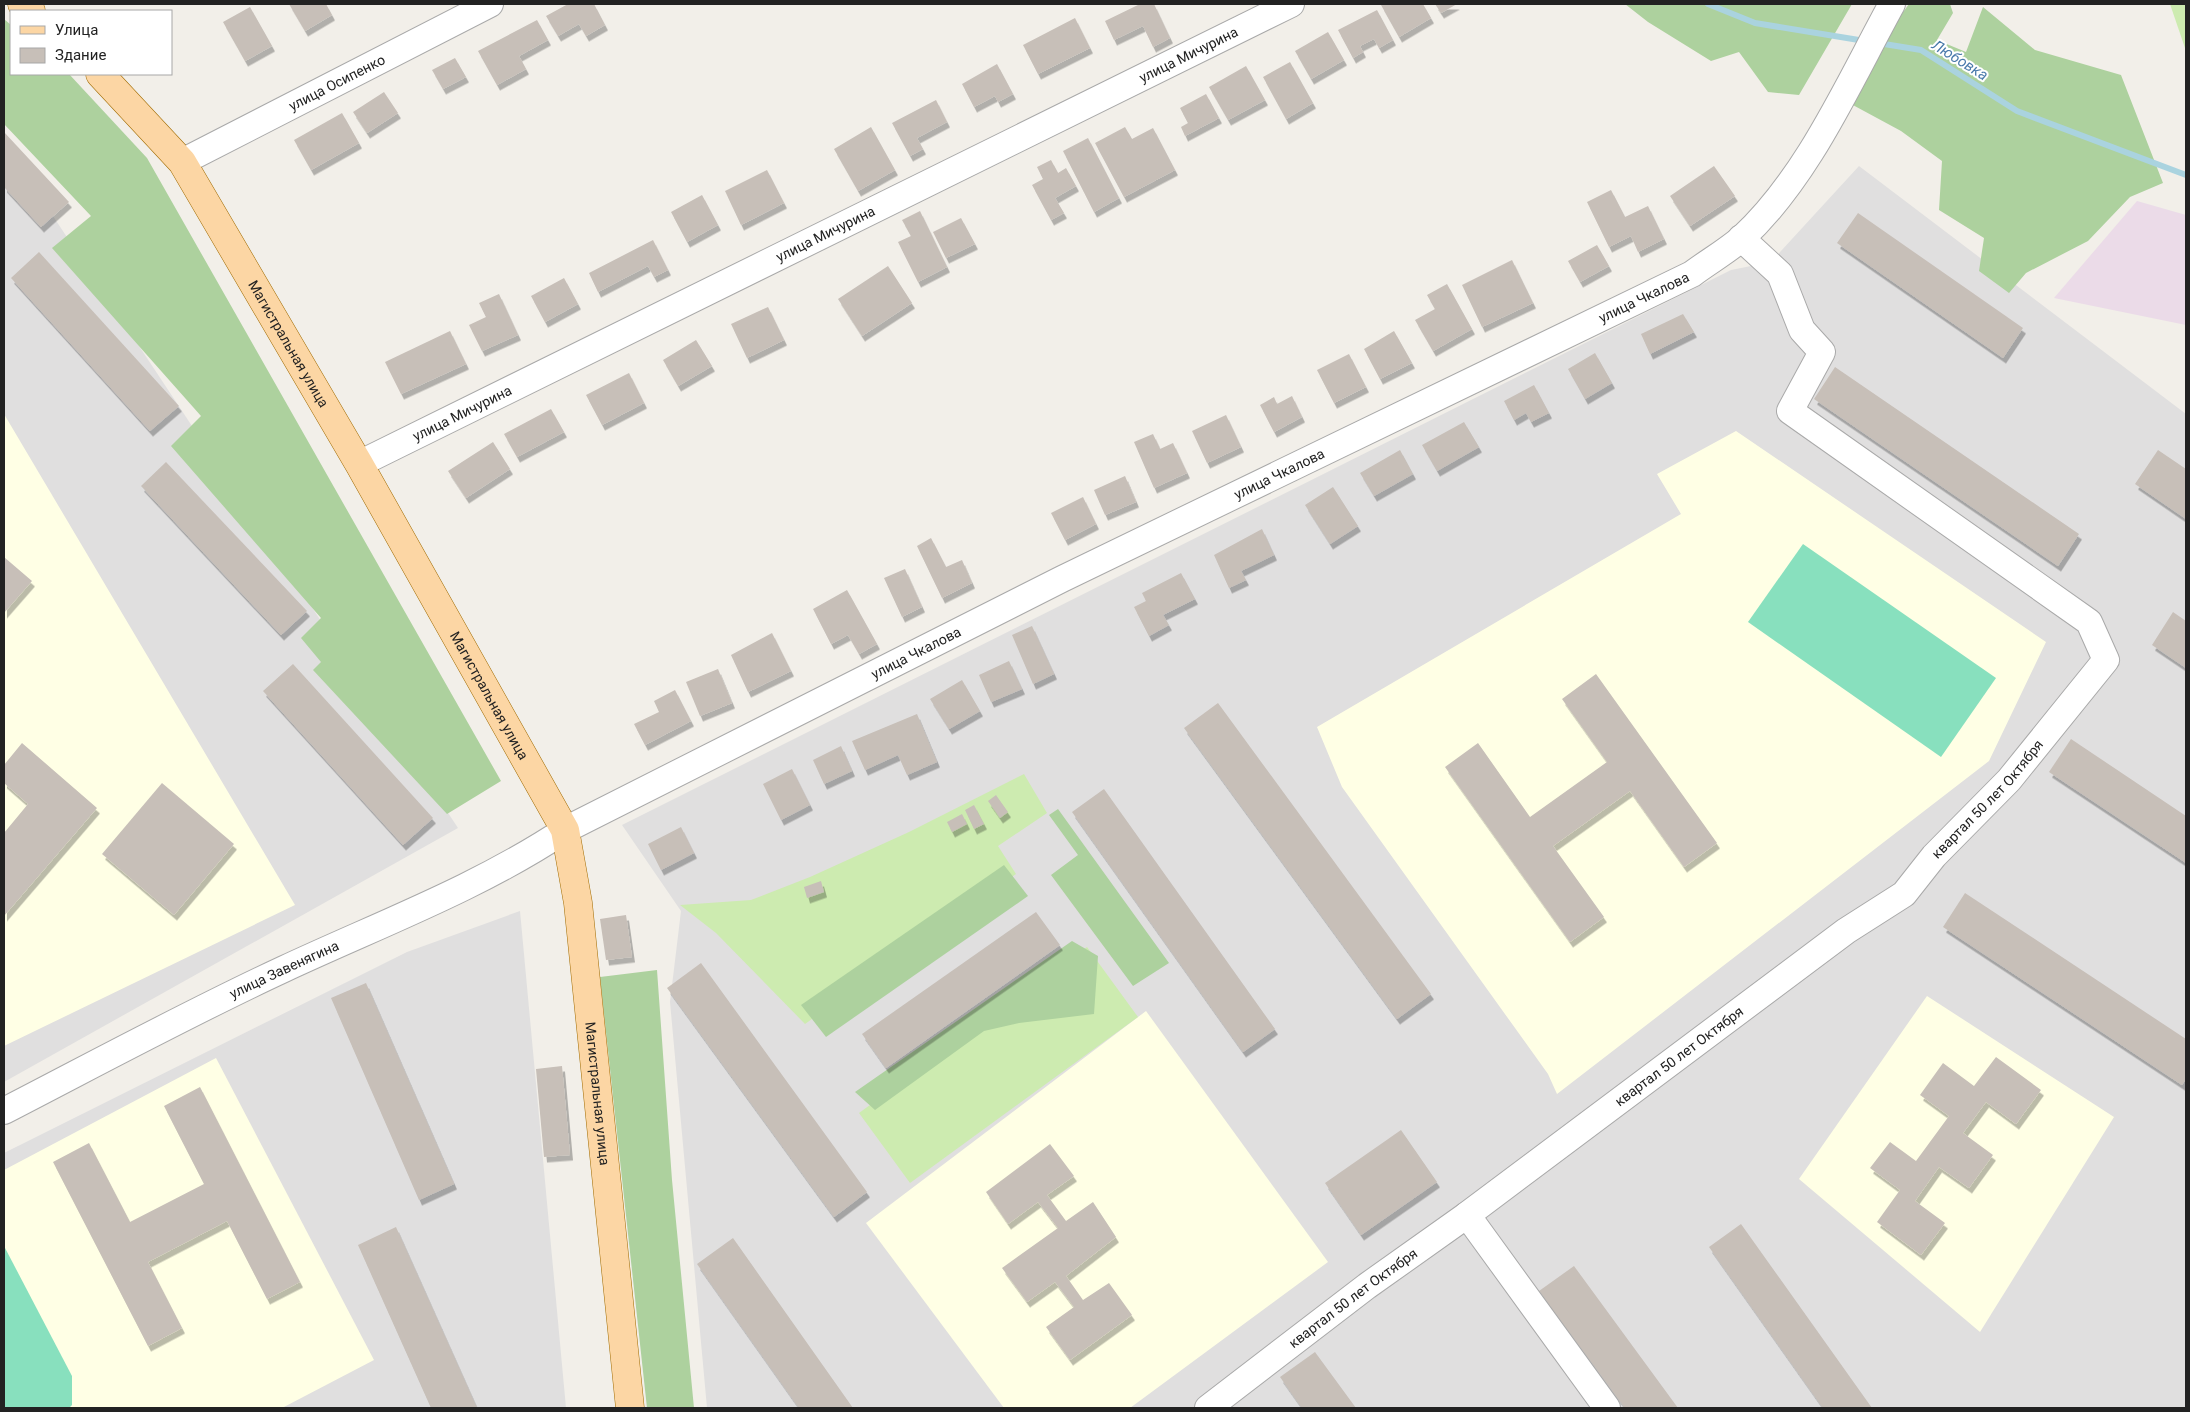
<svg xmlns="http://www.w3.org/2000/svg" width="2190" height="1412" font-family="Roboto,sans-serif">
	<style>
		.residential { fill: #e0dfdf }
		.industrial { fill: #ebdbe8 }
		.education { fill: #ffffe5 }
		.grass { fill: #cdebb0 }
		.forest { fill: #add19e }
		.pitch { fill: #88e0be }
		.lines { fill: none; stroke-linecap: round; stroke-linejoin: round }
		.stream { stroke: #aad3df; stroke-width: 6 }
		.building { fill: #c7bfb8; filter: url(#shadow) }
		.minor-casing { stroke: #a9a9a9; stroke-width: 28 }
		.major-casing { stroke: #a06b00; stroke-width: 29 }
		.minor { stroke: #fff; stroke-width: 26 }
		.major { stroke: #fcd6a4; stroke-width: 28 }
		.labels { text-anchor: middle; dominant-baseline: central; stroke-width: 4; stroke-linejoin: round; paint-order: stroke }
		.street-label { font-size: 14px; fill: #222; stroke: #fff }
		.water-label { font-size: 15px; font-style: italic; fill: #4a7aab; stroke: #fff }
	</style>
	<defs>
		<filter id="shadow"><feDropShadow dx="3" dy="5.5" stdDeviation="0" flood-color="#0004"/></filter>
	</defs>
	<rect width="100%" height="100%" fill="#f2efe9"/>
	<g class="residential">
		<path d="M4,142L458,828L4,1082Z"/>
		<path d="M1859,166L2186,414V1408H707L670,1002L681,911L622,825L1731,270L1771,262Z"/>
		<path d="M520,911L566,1408H4V1153L407,952Z"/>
	</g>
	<path class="industrial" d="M2137,201L2186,215V325L2054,298Z"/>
	<g class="education">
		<path d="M4,414L295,905L4,1046Z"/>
		<path d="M1736,431L2046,642L1989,761L1557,1094L1548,1074L1342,787L1317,727L1681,514L1657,474Z"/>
		<path d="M1927,996L2114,1117L1980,1332L1799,1179Z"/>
		<path d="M1146,1011L1328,1262L1130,1408H1004L866,1223Z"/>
		<path d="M216,1058L374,1360L282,1408H4V1170Z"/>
	</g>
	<g class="grass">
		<path d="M2170,4H2186V51Z"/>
		<path d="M1024,774L1047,813L998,846L1016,874L805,1024L716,933L680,905L751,900L810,877L909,832Z"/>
		<path d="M1087,947L1138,1017L910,1183L859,1113Z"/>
	</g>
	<g class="forest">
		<path d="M1625,4H1852L1799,95L1768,92L1739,52L1711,61L1648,22Z"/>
		<path d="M1909,4H1950L1953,13L1937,40L1966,52L1983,7L2035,50L2121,75L2163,183L2130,197L2088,241L2026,273L2009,293L1979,271L1984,238L1939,210L1942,161L1901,131L1851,104L1873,53Z"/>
		<path d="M4,19L11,25V74H69L147,158L501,781L447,814L313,670L321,662L301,638L321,618L171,446L201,416L52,248L91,216L4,124Z"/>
		<path d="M1058,809L1169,963L1133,986L1051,875L1078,855L1049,815Z"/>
		<path d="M1004,865L1028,896L826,1037L801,1005Z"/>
		<path d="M1072,941L1098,956L1094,1014L1019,1023L984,1031L875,1110L855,1092Z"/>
		<path d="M657,970L672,1180L694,1408H647L600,977Z"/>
	</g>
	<g class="pitch">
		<path d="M1803,544L1996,678L1941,757L1748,622Z"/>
		<path d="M4,1246L72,1376V1405L69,1408H4Z"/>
	</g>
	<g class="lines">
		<g class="stream">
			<path d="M1708,4L1755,23L1865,41"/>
			<path d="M1878,43L1921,50L2017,111L2186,175"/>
		</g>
	</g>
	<g class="building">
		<path d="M289,4H326L332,15L305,31Z"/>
		<path d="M568,4H594L605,25L586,36L579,24L558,36L546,16Z"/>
		<path d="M1140,4H1154L1170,38L1153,47L1143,26L1114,40L1105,21Z"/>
		<path d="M1384,4H1423L1431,18L1399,37L1381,5Z"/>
		<path d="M1435,4H1457L1441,13Z"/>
		<path d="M250,7L272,46L245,61L223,22Z"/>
		<path d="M1377,10L1393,40L1379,48L1374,39L1360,46L1363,52L1353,58L1338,30Z"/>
		<path d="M1075,18L1090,48L1038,74L1023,45Z"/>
		<path d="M537,20L548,40L519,56L526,69L497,85L478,51Z"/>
		<path d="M1328,32L1344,60L1311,79L1295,51Z"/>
		<path d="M455,58L466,77L443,89L432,70Z"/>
		<path d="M1290,62L1313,103L1286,119L1263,77Z"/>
		<path d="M997,64L1013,94L998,102L995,96L974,107L962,84Z"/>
		<path d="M1246,66L1265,100L1228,120L1209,87Z"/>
		<path d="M384,92L398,113L367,133L353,112Z"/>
		<path d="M1206,94L1219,118L1185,136L1181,127L1188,123L1180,108Z"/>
		<path d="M936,100L947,122L917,138L923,149L910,156L892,123Z"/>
		<path d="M342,113L359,143L311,170L294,140Z"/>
		<path d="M871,127L895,170L858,191L834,149Z"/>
		<path d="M1125,127L1132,139L1153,128L1175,170L1124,197L1095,143Z"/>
		<path d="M4,132L69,202L41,227L4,187Z"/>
		<path d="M1088,138L1119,198L1094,212L1063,151Z"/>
		<path d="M1051,160L1058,173L1066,168L1076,186L1055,198L1064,213L1051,220L1032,185L1043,179L1037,167Z"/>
		<path d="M1714,166L1735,196L1690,226L1670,196Z"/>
		<path d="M767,170L784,203L741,225L725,191Z"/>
		<path d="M1611,190L1625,217L1648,206L1664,239L1638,252L1631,236L1609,247L1587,202Z"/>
		<path d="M702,195L718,225L687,242L671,212Z"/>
		<path d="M920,211L947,267L918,282L898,242L911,236L902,220Z"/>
		<path d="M1858,213L2023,328L2003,358L1837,243Z"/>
		<path d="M961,218L975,244L946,258L933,232Z"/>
		<path d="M653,240L668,270L654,277L648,266L598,292L589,273Z"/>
		<path d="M1597,245L1609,266L1580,282L1568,261Z"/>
		<path d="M39,252L179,406L150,431L11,278Z"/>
		<path d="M1512,260L1533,303L1482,327L1462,285Z"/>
		<path d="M888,266L912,303L862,336L838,299Z"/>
		<path d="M564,278L578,304L545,322L531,296Z"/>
		<path d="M1447,284L1472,329L1433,351L1415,320L1435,309L1427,295Z"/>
		<path d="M499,294L518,335L482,351L469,325L486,317L479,303Z"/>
		<path d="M768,307L784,340L747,358L731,324Z"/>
		<path d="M1683,314L1694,332L1650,354L1641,334Z"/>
		<path d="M450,331L466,364L401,394L385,362Z"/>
		<path d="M1394,331L1412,363L1380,379L1364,349Z"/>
		<path d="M696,340L712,366L678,386L663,360Z"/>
		<path d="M1595,353L1612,383L1585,399L1568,369Z"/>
		<path d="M1349,354L1366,387L1334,403L1317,370Z"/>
		<path d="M1835,367L2079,534L2058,566L1814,399Z"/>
		<path d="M629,373L644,403L602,425L586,395Z"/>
		<path d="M1534,385L1549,413L1531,422L1526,413L1514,420L1504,401Z"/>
		<path d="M1292,396L1302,417L1274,432L1260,405L1274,397L1277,404Z"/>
		<path d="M551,409L564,432L517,457L504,434Z"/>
		<path d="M1226,415L1241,447L1207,463L1192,431Z"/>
		<path d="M1464,422L1479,447L1437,471L1422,445Z"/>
		<path d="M1153,434L1160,449L1173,443L1187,473L1154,488L1134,442Z"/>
		<path d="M493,442L510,469L466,498L448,471Z"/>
		<path d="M1400,450L1413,474L1374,496L1360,473Z"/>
		<path d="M2158,450L2186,469V519L2135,484Z"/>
		<path d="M166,462L307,611L281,635L141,486Z"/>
		<path d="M1125,476L1136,502L1105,515L1094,490Z"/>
		<path d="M1333,487L1358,526L1330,544L1305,505Z"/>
		<path d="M1083,497L1096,524L1065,540L1051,513Z"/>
		<path d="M1262,529L1274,555L1241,571L1246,580L1229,588L1214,555Z"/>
		<path d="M931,538L946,567L962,560L972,583L942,598L917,546Z"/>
		<path d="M4,557L32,581L4,613Z"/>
		<path d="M905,569L922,607L902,617L884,578Z"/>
		<path d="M1181,573L1195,599L1163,615L1169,625L1149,636L1134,607L1146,601L1142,593Z"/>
		<path d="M847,590L877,644L859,654L848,635L831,644L813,609Z"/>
		<path d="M2173,612L2186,621V668L2152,645Z"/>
		<path d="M1032,626L1054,674L1033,684L1012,635Z"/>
		<path d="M772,633L791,671L748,692L731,655Z"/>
		<path d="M1009,661L1022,689L991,702L979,675Z"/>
		<path d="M293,664L433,818L403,845L263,691Z"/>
		<path d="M718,669L732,703L700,716L686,682Z"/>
		<path d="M1596,674L1717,843L1684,867L1630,791L1553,846L1604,917L1570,942L1445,767L1478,743L1530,817L1607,762L1562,699Z"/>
		<path d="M962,680L980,711L949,729L930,699Z"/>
		<path d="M675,690L691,721L645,745L634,724L659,712L654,701Z"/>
		<path d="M1218,703L1431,994L1397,1019L1184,728Z"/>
		<path d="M917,714L937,762L907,775L898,755L865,770L852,741Z"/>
		<path d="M2071,739L2186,816V863L2049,772Z"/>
		<path d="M22,743L97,808L4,916V833L28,804L4,783V765Z"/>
		<path d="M841,746L852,771L824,784L813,760Z"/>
		<path d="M792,769L810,805L781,820L763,784Z"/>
		<path d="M162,783L234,844L174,915L102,854Z"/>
		<path d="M1104,789L1275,1029L1243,1052L1072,812Z"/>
		<path d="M996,795L1008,812L1000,818L988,801Z"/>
		<path d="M974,805L984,824L974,829L965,810Z"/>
		<path d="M962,814L967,824L952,832L947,822Z"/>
		<path d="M681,827L694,853L661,870L648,844Z"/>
		<path d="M821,881L824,892L807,898L804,887Z"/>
		<path d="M1965,893L2186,1039V1079L2182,1085L1943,927Z"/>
		<path d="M1036,912L1060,945L886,1068L862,1034Z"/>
		<path d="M626,915L632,957L606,960L600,919Z"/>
		<path d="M701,963L867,1192L834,1217L667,988Z"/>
		<path d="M366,983L454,1184L419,1200L331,998Z"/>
		<path d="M1996,1057L2041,1090L2016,1124L1986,1102L1963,1133L1993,1155L1969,1188L1939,1167L1915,1201L1945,1223L1921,1255L1877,1222L1900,1190L1870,1168L1890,1142L1916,1161L1949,1116L1920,1095L1943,1063L1974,1086Z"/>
		<path d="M562,1066L570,1155L544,1157L536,1069Z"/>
		<path d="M200,1087L300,1282L267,1299L227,1221L148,1262L182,1328L148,1346L53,1162L89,1143L130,1222L204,1184L164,1106Z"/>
		<path d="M1401,1130L1437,1182L1361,1235L1325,1183Z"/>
		<path d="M1050,1144L1074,1176L1047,1195L1066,1221L1093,1202L1116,1237L1066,1276L1083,1300L1109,1283L1132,1315L1070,1360L1046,1327L1074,1307L1055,1282L1027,1302L1002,1268L1058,1228L1038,1202L1008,1224L986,1192Z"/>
		<path d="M1741,1224L1872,1408H1823L1709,1247Z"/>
		<path d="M396,1227L477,1408H431L358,1245Z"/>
		<path d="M733,1238L853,1408H799L697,1264Z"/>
		<path d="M1574,1266L1678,1408H1625L1539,1291Z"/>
		<path d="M1315,1352L1356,1408H1302L1280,1377Z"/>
	</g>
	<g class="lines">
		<defs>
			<g id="minor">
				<path id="s1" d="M182,162L490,4"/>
				<path id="s2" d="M359,464L1291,4"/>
				<path id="s3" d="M4,1111C97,1063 189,1013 284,969C378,925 478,888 565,830L1062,579L1692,274C1708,262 1727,251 1742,238C1808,177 1849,82 1892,4"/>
				<path d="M1467,1215L1607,1408"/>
				<path id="s4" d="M1208,1408L1367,1286L1467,1215L1846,931L1904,894L1934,856L2009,780L2106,660L2089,622L1790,411L1822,352L1802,330L1780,274L1741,238"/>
			</g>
			<g id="major">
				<path d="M22,4L31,11"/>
				<path id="s5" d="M100,74L182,162L359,464L565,830L578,903L630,1408"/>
			</g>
		</defs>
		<use href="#minor" class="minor-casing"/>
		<use href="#major" class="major-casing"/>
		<use href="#minor" class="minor"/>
		<use href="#major" class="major"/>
	</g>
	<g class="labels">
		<g class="street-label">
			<text stroke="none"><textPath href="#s2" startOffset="925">улица Мичурина</textPath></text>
			<text stroke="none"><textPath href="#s1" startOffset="174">улица Осипенко</textPath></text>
			<text stroke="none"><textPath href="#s2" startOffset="520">улица Мичурина</textPath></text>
			<text stroke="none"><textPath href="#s3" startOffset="1831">улица Чкалова</textPath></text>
			<text stroke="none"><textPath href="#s5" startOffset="331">Магистральная улица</textPath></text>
			<text stroke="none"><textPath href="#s2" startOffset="115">улица Мичурина</textPath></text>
			<text stroke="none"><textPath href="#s3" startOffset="1426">улица Чкалова</textPath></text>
			<text stroke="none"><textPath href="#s3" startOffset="1021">улица Чкалова</textPath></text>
			<text stroke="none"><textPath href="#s5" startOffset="736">Магистральная улица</textPath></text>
			<text stroke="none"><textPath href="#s4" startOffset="992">квартал 50 лет Октября</textPath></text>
			<text stroke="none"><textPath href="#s3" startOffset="314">улица Завенягина</textPath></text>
			<text stroke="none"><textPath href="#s4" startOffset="588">квартал 50 лет Октября</textPath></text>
			<text stroke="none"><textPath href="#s5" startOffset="1156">Магистральная улица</textPath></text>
			<text stroke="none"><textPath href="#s4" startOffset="182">квартал 50 лет Октября</textPath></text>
		</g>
		<g class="water-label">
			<text transform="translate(1960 60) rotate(32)">Любовка</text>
		</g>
	</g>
	<rect width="2190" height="1412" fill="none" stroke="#222222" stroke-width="10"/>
	<rect x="10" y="10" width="162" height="65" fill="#ffffff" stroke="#a7a7a7"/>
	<rect x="20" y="26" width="25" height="8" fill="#fcd6a4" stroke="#a7a7a7"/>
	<text x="55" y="35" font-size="15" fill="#222222">Улица</text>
	<rect x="20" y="48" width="25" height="15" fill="#c7bfb8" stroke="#a7a7a7"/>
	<text x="55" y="60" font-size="15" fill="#222222">Здание</text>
</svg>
